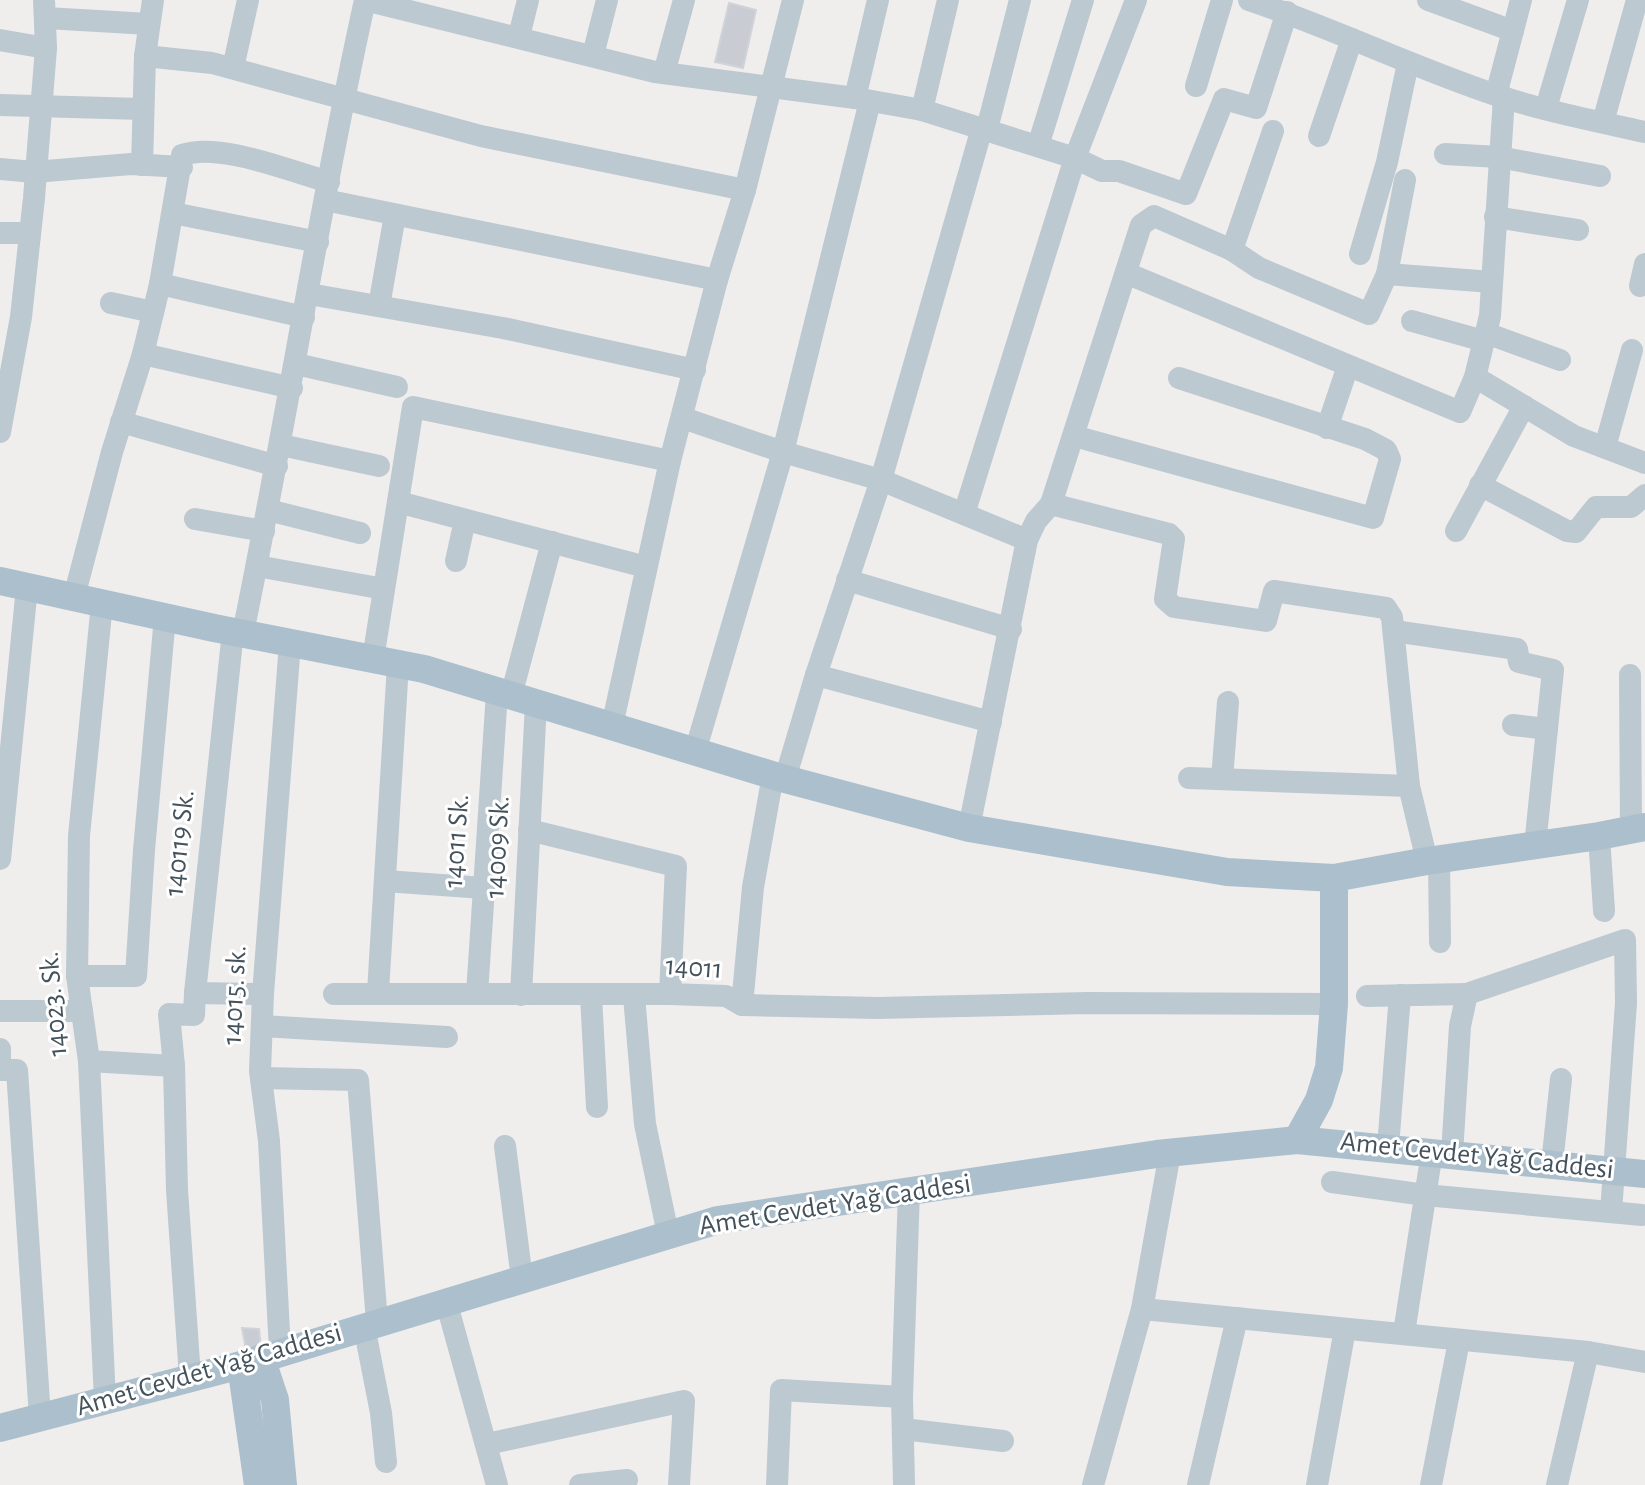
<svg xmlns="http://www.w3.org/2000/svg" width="1645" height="1485" font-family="'Alegreya Sans',sans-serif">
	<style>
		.building { fill: #c9ccd2; stroke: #d0d4d9; stroke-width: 2 }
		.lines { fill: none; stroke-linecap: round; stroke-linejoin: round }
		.minor { stroke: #bcc9d0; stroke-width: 22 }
		.major { stroke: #abbfcd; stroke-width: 28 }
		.labels { text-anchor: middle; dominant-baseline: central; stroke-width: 6; stroke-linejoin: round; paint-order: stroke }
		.street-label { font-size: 28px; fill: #44525b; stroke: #fff }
	</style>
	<rect width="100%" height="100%" fill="#f0eded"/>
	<g class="building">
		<path d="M729,3L756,10L743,68L715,62Z"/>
		<path d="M242,1328L259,1329L261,1348L246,1350Z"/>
	</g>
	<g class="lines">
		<g class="minor">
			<path d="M365,0L655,72L855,98L922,110L1075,158L1102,171H1119L1186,194L1224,99L1256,108L1287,12"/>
			<path d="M1249,0C1333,28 1412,67 1496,95C1544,111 1596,121 1645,132"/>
			<path d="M1428,0L1513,31"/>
			<path d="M46,18L149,24"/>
			<path d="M519,36L528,0"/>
			<path d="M0,40L46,48"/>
			<path d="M593,55L607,0"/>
			<path d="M145,56L212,63L481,136L745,190"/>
			<path d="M233,68L248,0"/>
			<path d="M664,73L684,0"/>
			<path d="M1196,86L1222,0"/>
			<path d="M1496,95L1521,0"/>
			<path d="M855,98L878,0"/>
			<path d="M0,105L142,109"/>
			<path d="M1546,108L1578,0"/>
			<path d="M922,110L948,0"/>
			<path d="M1603,122L1637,0"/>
			<path d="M987,129L1020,0"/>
			<path d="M1319,136L1352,39"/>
			<path d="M1038,146L1083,0"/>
			<path d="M1445,154L1499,157L1600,176"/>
			<path d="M142,165L145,56L153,0"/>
			<path d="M0,169L34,172L131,164L182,167"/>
			<path d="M325,200L717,280"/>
			<path d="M173,213L318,242"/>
			<path d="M1495,217L1578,230"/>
			<path d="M0,233H30"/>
			<path d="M1232,250L1273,131"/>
			<path d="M1360,254L1387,162L1408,63"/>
			<path d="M1126,273L1460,412L1475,377L1490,316L1504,97"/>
			<path d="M1387,274L1492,282"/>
			<path d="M160,284L304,317"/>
			<path d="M1640,286L1645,264"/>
			<path d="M309,294L503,328L695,370"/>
			<path d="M111,303L153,312"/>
			<path d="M379,306L395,215"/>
			<path d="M1412,321L1484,341"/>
			<path d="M1486,333L1560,360"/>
			<path d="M143,354L292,388"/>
			<path d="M296,364L397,387"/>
			<path d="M1475,377L1574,436L1645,463"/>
			<path d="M683,418L783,452L881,480L1027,540"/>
			<path d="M121,422L277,466"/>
			<path d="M1327,428L1348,366"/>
			<path d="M0,432L21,317L34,198L46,48L44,0"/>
			<path d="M1074,436L1373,518L1390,459L1386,450L1365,439L1179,378"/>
			<path d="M281,445L379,466"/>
			<path d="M1605,447L1632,350"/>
			<path d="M1480,485L1567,531L1576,532L1596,507H1631L1645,495"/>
			<path d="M398,502L646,567"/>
			<path d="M1051,504L1169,534L1174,539L1165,599L1174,607L1266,621L1274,591L1386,608L1392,617L1393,628L1409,786L1427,861"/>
			<path d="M268,510L360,533"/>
			<path d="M964,514L1075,158L1136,0"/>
			<path d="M195,519L264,531"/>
			<path d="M1456,531L1524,406"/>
			<path d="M456,561L465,520"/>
			<path d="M257,566L384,589"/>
			<path d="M847,580L1011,629"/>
			<path d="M74,597L112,452L143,354L160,284L182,155C220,142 289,171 329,182"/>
			<path d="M102,603L79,836L77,976L89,1061L105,1400"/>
			<path d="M233,631L195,993L263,994"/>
			<path d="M1394,631L1517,649L1519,662L1553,670L1535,846"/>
			<path d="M243,633C286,423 319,210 365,0"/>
			<path d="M373,659L413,407L670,461"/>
			<path d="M816,675L991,722"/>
			<path d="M1630,675L1631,830"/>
			<path d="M511,696L552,542"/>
			<path d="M1513,725L1547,729"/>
			<path d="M612,726L670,461L717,280L745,190L793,0"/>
			<path d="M695,752L783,452L870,101"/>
			<path d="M1189,778L1409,786"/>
			<path d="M785,779L816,675L881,480L982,128"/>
			<path d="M1222,779L1228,702"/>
			<path d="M969,828L1027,540L1036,521L1051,504L1141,225L1154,216L1232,250L1259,268L1369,314L1387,274L1405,180"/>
			<path d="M529,830L676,866L670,994"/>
			<path d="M1599,836L1604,911"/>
			<path d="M0,859L27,587"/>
			<path d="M1439,859L1440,942"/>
			<path d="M385,881L484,888"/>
			<path d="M77,976H136L144,850L165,617"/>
			<path d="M378,992L398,664"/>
			<path d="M334,994H670L726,996L742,1005L878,1008L1087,1003L1334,1004"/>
			<path d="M477,994L497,692"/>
			<path d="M521,995L536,703"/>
			<path d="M591,996L597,1107"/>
			<path d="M634,996L645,1124L668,1234"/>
			<path d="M1367,996L1467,994"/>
			<path d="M742,1005L753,887L773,775"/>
			<path d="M0,1011H82"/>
			<path d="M262,1026L447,1037"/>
			<path d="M0,1049V1070H17L40,1417"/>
			<path d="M89,1061L174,1066"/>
			<path d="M261,1078L358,1080L377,1322"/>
			<path d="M505,1146L522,1279"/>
			<path d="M1388,1147L1400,995"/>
			<path d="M1452,1154L1460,1026L1467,994L1625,940L1626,1003L1611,1212"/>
			<path d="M1552,1164L1561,1079"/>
			<path d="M1332,1182L1425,1195L1642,1215"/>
			<path d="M446,1301L497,1485"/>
			<path d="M1142,1309L1588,1352L1645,1362"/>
			<path d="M364,1326L381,1413L386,1462"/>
			<path d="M1404,1333L1432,1152"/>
			<path d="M280,1351L269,1141L260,1071L263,994L290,643"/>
			<path d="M190,1377L177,1190L174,1066L169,1014L194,1015L195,993"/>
			<path d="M903,1429L1003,1441"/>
			<path d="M487,1444L684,1401L679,1485"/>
			<path d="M580,1485L627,1480"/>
			<path d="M777,1485L781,1390L902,1397"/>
			<path d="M904,1485L902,1397L909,1191"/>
			<path d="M1093,1485L1142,1309L1170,1153"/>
			<path d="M1198,1485L1237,1318"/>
			<path d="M1317,1485L1345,1329"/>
			<path d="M1431,1485L1459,1341"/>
			<path d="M1557,1485L1588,1352"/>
		</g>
		<g class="major">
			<path d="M0,581L214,628L424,669L785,779L969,828L1227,872L1334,878L1427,861L1599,836L1645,827"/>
			<path d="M1297,1140L1319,1100L1329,1068L1334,1004V878"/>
			<path d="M261,1358L275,1400L283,1485"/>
			<path d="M241,1365L258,1485"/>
			<path d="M0,1428L241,1365L718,1220L1157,1154L1297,1140L1645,1174"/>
		</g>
	</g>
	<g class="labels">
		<g class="street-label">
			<text transform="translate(457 841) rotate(-86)">14011 Sk.</text>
			<text transform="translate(180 843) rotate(-84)">140119 Sk.</text>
			<text transform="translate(498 847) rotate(-87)">14009 Sk.</text>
			<text transform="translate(694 968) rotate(4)">14011</text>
			<text transform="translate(235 995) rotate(-87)">14015. sk.</text>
			<text transform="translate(54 1004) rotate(-95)">14023. Sk.</text>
			<text transform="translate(1477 1156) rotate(6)">Amet Cevdet Yağ Caddesi</text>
			<text transform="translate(835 1205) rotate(-9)">Amet Cevdet Yağ Caddesi</text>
			<text transform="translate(209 1370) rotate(-16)">Amet Cevdet Yağ Caddesi</text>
		</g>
	</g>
</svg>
